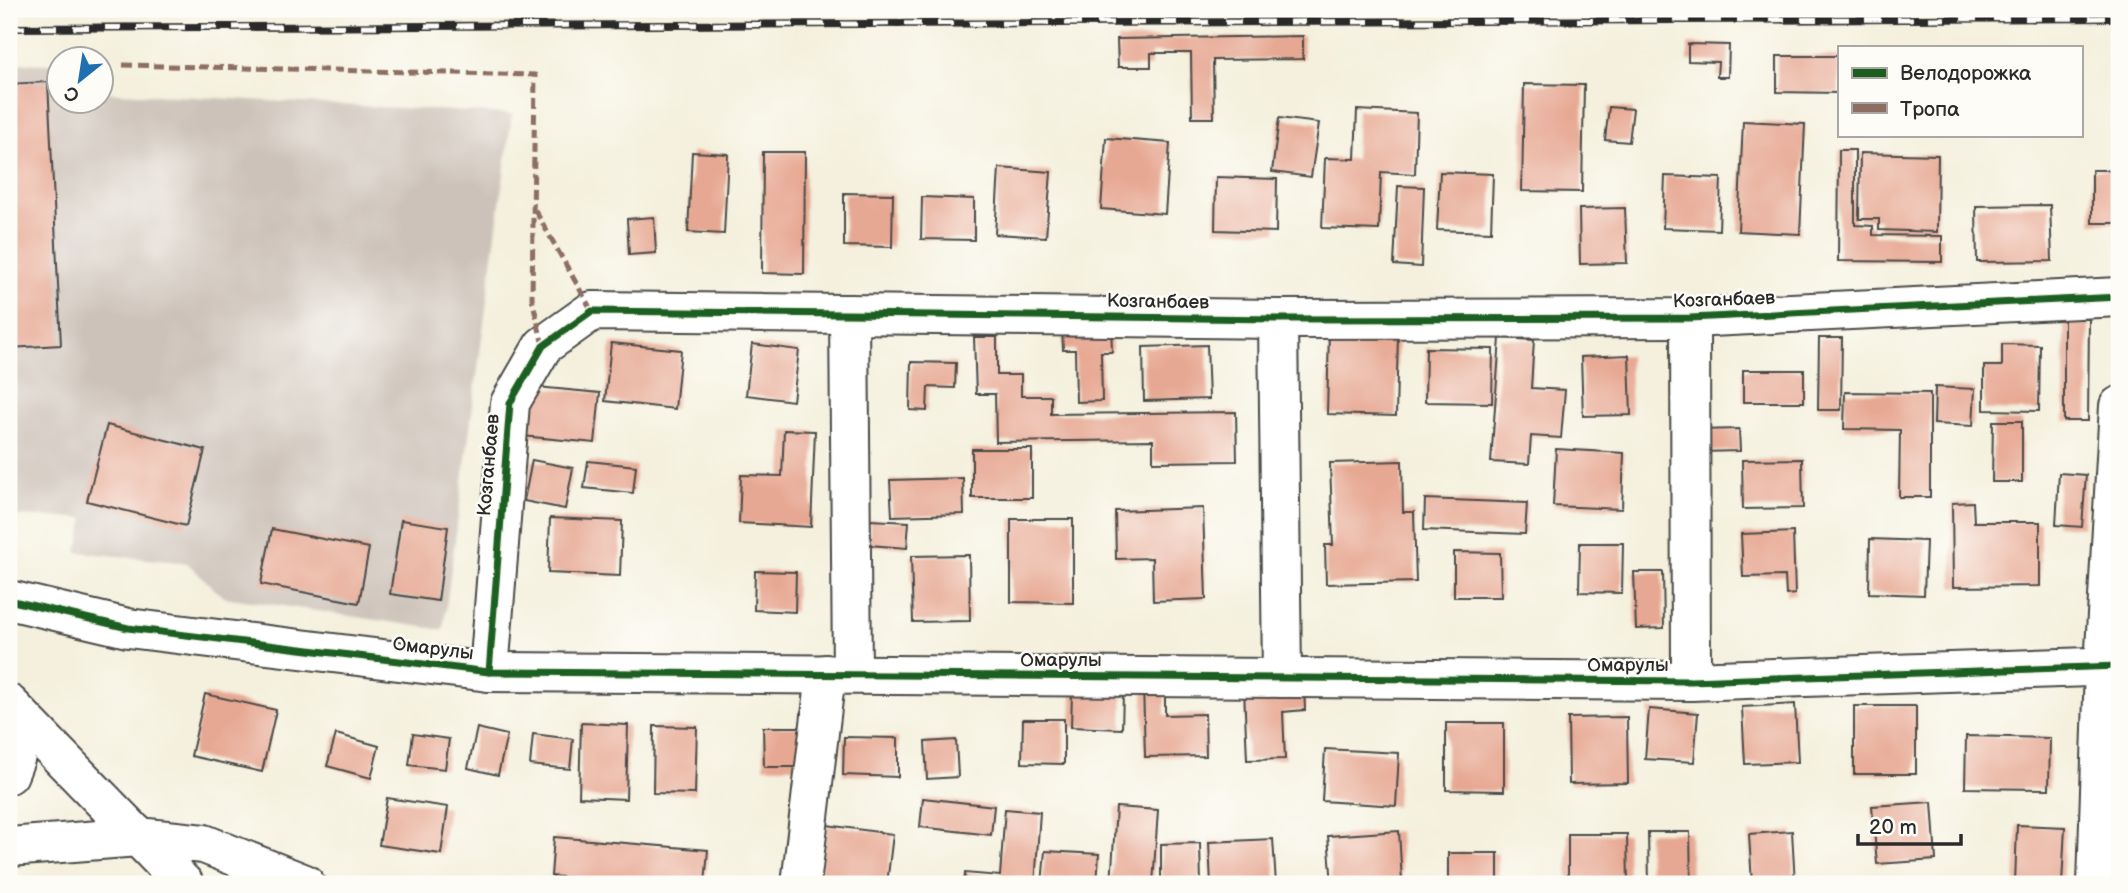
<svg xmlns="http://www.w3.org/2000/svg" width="2128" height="893" font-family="'Balsamiq Sans',sans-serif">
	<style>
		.industrial { fill: #cdc2b9 }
		.building { fill: #e7a893 }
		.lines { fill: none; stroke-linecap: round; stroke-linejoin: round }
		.minor-casing { stroke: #494946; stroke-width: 42 }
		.major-casing { stroke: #494946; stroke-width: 42 }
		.minor { stroke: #fff; stroke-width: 38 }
		.major { stroke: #fff; stroke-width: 38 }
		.rail-casing { stroke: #2b2b2b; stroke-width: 8 }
		.rail { stroke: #fdfcf7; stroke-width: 5; stroke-dasharray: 16; stroke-linecap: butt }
		.quiet { stroke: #8d6e63; stroke-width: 5; stroke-dasharray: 10 5; stroke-linecap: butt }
		.cycleway-casing { stroke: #fdfcf7; stroke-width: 11 }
		.cycleway { stroke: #1b5e20; stroke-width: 7 }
		.labels { text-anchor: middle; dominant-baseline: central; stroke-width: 5; stroke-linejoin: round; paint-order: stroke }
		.street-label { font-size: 19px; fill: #2b2b2b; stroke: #fdfcf7 }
	</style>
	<rect width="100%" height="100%" fill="#fdfcf7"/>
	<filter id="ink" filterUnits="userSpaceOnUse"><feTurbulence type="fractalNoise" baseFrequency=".0143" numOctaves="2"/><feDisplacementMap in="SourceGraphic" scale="14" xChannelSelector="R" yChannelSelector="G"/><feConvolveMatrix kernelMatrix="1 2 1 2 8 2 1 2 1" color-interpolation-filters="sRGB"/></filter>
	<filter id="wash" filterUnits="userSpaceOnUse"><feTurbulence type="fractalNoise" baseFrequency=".00686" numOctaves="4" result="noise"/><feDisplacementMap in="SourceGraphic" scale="28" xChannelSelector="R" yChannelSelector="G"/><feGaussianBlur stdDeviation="1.57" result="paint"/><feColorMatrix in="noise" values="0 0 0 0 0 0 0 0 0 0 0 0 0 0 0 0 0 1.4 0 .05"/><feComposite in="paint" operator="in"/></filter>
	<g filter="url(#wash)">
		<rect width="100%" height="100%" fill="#f4f0dd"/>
		<path class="industrial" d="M9,63L59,64L60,102H102V92L512,114L443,630L223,597L187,563L77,552L85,518L9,516Z"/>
		<g id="blocks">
			<g class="building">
				<path d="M1303,36V59L1213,60L1214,118H1192L1191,53H1151V67H1118L1117,39Z"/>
				<path d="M1688,44L1729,45L1728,77H1717L1718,62L1688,61Z"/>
				<path d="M1777,56H1839V93L1777,92Z"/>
				<path d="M48,82L61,345L9,348V84Z"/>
				<path d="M1524,84L1584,85L1582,192L1522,191Z"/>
				<path d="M1609,107L1633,109L1629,142L1605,140Z"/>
				<path d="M1357,110L1417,113L1415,174L1381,172L1379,230L1322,228L1325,158L1355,159Z"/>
				<path d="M1279,118L1319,123L1311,177L1272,172Z"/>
				<path d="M1743,121L1805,124L1800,234L1738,231Z"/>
				<path d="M1106,138L1170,143L1165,214L1101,209Z"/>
				<path d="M1839,150H1855V225L1873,226V235L1942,236V262L1838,261Z"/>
				<path d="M692,152L728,154L724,234L688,232Z"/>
				<path d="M763,152H805L804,274L762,273Z"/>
				<path d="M1860,153L1938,155L1937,232L1879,230V219H1859Z"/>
				<path d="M999,168L1051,172L1046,237L995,234Z"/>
				<rect x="2092" y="170" width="27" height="53"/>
				<path d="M1440,172L1493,174L1491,232L1437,230Z"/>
				<path d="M1665,176L1721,178L1719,230L1663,228Z"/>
				<path d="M1216,177L1277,179L1276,232L1215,230Z"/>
				<path d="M1398,186L1424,187L1421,267L1394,265Z"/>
				<path d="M844,193L893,194L892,247L844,246Z"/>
				<path d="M922,197L974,199V240L921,239Z"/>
				<path d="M2050,205L2052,261L1977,262L1976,206Z"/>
				<path d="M1625,208L1627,263L1580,264L1579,209Z"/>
				<path d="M654,217L656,253L629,255L627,219Z"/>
				<path d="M2064,319H2089L2088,421H2064Z"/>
				<path d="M1111,324L1112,352H1101L1102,401L1076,402L1075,350H1063L1062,325Z"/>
				<path d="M1329,331L1398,333L1396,416L1327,414Z"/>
				<path d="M974,337H997V375H1021V396H1051V414L1236,412L1237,461L1153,462V440L996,442L995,394H976Z"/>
				<path d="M1500,338L1534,340L1531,388L1565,390L1561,438L1531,436L1529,464L1491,462Z"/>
				<path d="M1819,338H1842L1841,410H1818Z"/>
				<path d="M611,343L681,350L675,409L605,401Z"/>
				<path d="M752,344L799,350L793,401L746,395Z"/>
				<path d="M2002,344L2040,345L2039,411L1984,410V366H2002Z"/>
				<path d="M1207,345L1209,399L1144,401L1143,347Z"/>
				<path d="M1426,348L1493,349L1492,403L1425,402Z"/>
				<path d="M1629,355L1631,415L1583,416L1581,357Z"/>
				<path d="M911,362L956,363L955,388L928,387L927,411L910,410Z"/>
				<rect x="1743" y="370" width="61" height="32"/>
				<path d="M526,386L600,393L595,443L522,436Z"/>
				<path d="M1935,387L1975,389L1973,426L1934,424Z"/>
				<path d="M1845,392L1930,393V497H1899L1900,430L1844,429Z"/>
				<path d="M1993,421H2022V482H1992Z"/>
				<path d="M107,425L205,450L186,526L87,501Z"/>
				<path d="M1739,429L1740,451L1700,452L1699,430Z"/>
				<path d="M784,430L815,431L811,527L739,523L741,475L782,476Z"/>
				<rect x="972" y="449" width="60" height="49"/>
				<path d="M1556,449L1624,453L1622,509L1553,506Z"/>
				<path d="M1802,459L1803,508L1743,509L1742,460Z"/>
				<path d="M532,460L573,468L565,509L524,501Z"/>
				<path d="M588,461L636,466L633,493L584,488Z"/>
				<path d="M1402,461L1403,512H1414L1416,582L1326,584L1325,545H1333L1330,463Z"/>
				<path d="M2059,473L2086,475L2082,527L2056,525Z"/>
				<path d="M963,478L964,514L892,516L890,480Z"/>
				<path d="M1425,499L1527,503L1525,534L1424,530Z"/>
				<path d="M1973,502L1974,522H2040V586L1953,587L1952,503Z"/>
				<path d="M1203,508L1206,599L1153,601L1152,558L1116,559L1115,511Z"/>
				<path d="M550,518L622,521L620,576L548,573Z"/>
				<path d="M1011,519H1073V603L1011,602Z"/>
				<path d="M401,520L448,527L438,601L390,594Z"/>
				<path d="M870,520L909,522L907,548L869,545Z"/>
				<path d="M272,529L369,548L359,603L261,584Z"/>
				<path d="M1793,532L1795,594L1786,595L1785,576L1743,577L1741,534Z"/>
				<path d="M1870,539L1926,541L1924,595L1869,593Z"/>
				<path d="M1580,543H1623L1622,593L1579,592Z"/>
				<path d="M1454,552L1500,553L1501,597H1454Z"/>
				<path d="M969,555L970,621L913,622L911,556Z"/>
				<path d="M755,571L796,572L795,612L754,610Z"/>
				<path d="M1634,572H1663L1664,628L1636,629Z"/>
				<path d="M1143,683H1165V715L1205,714L1206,756L1145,757Z"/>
				<path d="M1304,685L1305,710L1283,712L1285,759L1247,760L1244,688Z"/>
				<path d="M1072,692L1123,694L1122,729L1071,727Z"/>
				<path d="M205,694L276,710L262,772L191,756Z"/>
				<path d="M1795,704L1798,762L1745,764L1742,707Z"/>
				<rect x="1854" y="706" width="62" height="68"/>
				<path d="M1649,709L1698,713L1694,762L1645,759Z"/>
				<path d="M1627,717L1628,783L1569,784L1568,718Z"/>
				<path d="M1023,719H1064V764L1022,763Z"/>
				<path d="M581,723L628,725L626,799L579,797Z"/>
				<path d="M1446,723H1504V791L1446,790Z"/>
				<path d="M654,726L697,727L695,794L653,793Z"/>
				<path d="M763,727H805V767H764Z"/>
				<path d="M477,728L507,735L498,775L468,768Z"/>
				<path d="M336,734L379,746L371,778L327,766Z"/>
				<path d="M413,734L449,739L445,769L409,765Z"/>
				<path d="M533,734L573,739L570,769L530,765Z"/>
				<path d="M1966,736L2050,738L2049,789L1965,788Z"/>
				<path d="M844,737L898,738V777L843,775Z"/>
				<path d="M956,740L958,777L927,779L925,742Z"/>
				<path d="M1325,749L1399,753L1396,806L1322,801Z"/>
				<path d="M387,798L448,807L441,854L379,845Z"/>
				<path d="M923,798L994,806L991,835L920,827Z"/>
				<path d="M1932,802L1936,860L1877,864L1872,806Z"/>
				<path d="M1116,807L1158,810L1153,884H1111Z"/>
				<path d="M1005,809L1040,812L1035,884H964L965,873L1000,876Z"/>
				<path d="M827,825L893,834L887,884H818Z"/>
				<path d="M2017,825L2065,827L2062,884H2015Z"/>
				<path d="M1399,831L1402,882L1332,884L1328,836Z"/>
				<path d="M1792,831L1795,884H1752L1749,834Z"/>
				<path d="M1648,832H1690L1691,884H1649Z"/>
				<path d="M1568,834H1627L1628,884H1568Z"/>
				<path d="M554,837L708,850L705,884H644L551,876Z"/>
				<path d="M1273,839L1276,884H1211L1209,842Z"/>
				<path d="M1200,843L1201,884H1161V844Z"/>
				<path d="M1045,851L1099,854L1097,884H1042Z"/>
				<rect x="1448" y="853" width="50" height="31"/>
			</g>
		</g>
	</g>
	<g filter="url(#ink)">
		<use href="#blocks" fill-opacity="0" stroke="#494946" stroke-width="2"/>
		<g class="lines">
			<defs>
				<g id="minor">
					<path d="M849,314L852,674"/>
					<path d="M1690,318L1691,681"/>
					<path d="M1278,319L1282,678"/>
					<path d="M9,600L128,628L489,672L1691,681L2119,666"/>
					<path d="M489,672L510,403L543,346L592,311L1278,319L1690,318L2119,297"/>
					<path d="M9,704L184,884"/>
					<path d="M9,847L138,837L204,844L305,884"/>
					<path d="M801,884L826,674"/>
					<path d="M2097,884L2104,667L2119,406"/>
				</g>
				<path id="major" d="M9,715L16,756L9,774"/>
			</defs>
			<use href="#minor" class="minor-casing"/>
			<use href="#major" class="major-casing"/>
			<use href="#minor" class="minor"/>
			<use href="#major" class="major"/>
			<defs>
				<path id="rail" d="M9,28L2119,18"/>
			</defs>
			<use href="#rail" class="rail-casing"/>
			<use href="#rail" class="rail"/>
			<g class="quiet">
				<path d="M123,65L535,75L532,298L543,346"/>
				<path d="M535,210L592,311"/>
			</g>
			<defs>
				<g id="cycleway">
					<path d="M9,600L128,628L489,672L1691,681L2119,666"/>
					<path d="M489,672L510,403L543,346L592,311L1278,319L1690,318L2119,297"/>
				</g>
			</defs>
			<use href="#cycleway" class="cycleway-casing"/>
			<use href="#cycleway" class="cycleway"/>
		</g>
	</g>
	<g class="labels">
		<g class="street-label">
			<text transform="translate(1724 300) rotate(-2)">Козганбаев</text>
			<text transform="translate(1158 302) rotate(1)">Козганбаев</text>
			<text transform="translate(489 465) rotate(-85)">Козганбаев</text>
			<text transform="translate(433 649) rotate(7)">Омарулы</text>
			<text x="1061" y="660">Омарулы</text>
			<text x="1628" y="665">Омарулы</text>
		</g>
	</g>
	<rect width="2128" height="893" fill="none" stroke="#fdfcf7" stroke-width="35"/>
	<rect x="1838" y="46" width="245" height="91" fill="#fdfcf7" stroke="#a9a8a5" stroke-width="2"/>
	<rect x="1852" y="68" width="35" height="10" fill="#1b5e20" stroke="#a9a8a5" stroke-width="2"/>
	<text x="1900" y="80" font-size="21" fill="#2b2b2b">Велодорожка</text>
	<rect x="1852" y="103" width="35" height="10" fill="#8d6e63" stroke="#a9a8a5" stroke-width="2"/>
	<text x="1900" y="116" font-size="21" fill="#2b2b2b">Тропа</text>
	<g transform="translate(80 80) rotate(210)"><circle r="33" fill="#fdfcf7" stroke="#a9a8a5" stroke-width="2"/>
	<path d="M0-5L12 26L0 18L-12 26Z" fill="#1f6fb2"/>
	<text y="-10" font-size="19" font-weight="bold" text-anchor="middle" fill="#2b2b2b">С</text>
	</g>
	<path d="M1858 834v10h103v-10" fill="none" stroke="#2b2b2b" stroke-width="3.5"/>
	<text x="1869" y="834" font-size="21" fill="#2b2b2b" stroke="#fdfcf7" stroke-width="5" paint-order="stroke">20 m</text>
</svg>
